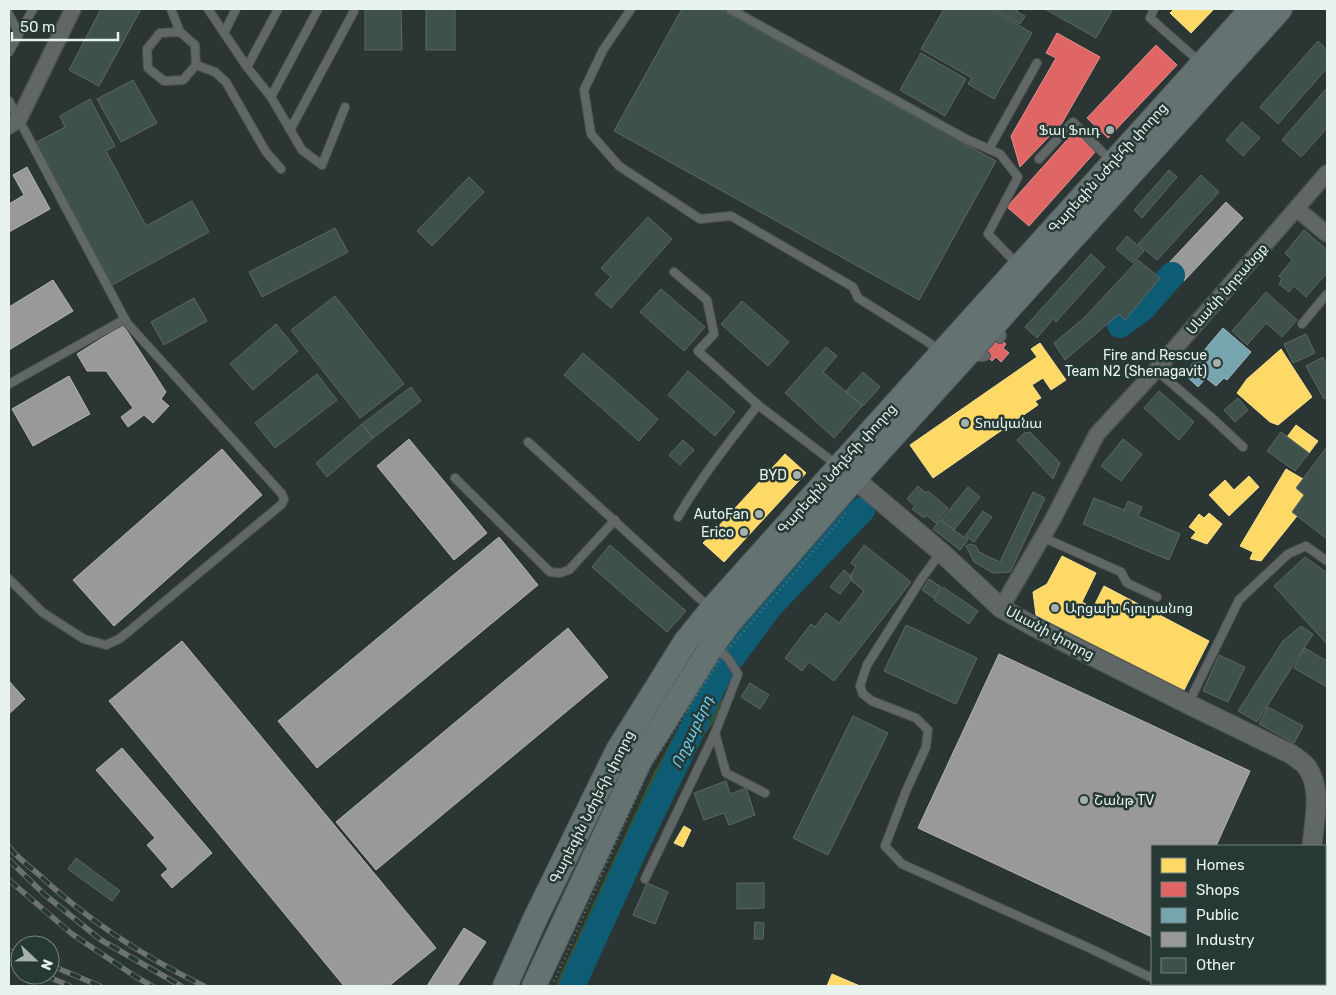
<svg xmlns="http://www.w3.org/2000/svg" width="1336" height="995" font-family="Rubik,'Noto Sans Armenian',sans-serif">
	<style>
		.green { fill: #384f30 }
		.homes { fill: #ffd966; stroke: #f8e18f }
		.shops { fill: #e06666; stroke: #e2908f }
		.public { fill: #76a5af; stroke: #98bcc2 }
		.industry { fill: #999; stroke: #b1b4b3 }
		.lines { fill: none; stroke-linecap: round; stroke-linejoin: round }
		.river { stroke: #0e5c74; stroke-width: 26 }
		.building { fill: #3e524b; stroke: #5f6664 }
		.service-casing { stroke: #4a5352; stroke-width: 10 }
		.minor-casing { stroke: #4a5352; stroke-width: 18 }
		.tertiary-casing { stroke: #4a5352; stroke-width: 21 }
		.primary-casing { stroke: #4a5352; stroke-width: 26 }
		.service { stroke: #616766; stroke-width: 8 }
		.minor { stroke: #616766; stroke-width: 15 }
		.tertiary { stroke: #616766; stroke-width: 19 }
		.primary { stroke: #647271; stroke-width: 24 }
		.rail-casing { stroke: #6c7271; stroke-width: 5.5 }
		.rail { stroke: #273935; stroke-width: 4; stroke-dasharray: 11; stroke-linecap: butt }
		.path-bridge { stroke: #6b7170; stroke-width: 2.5; stroke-dasharray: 1 4; stroke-linecap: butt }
		.poi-dot { fill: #a6b0ae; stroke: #273935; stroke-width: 2 }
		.labels { text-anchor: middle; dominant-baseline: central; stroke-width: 5; stroke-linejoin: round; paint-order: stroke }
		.poi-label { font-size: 14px; fill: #e8f3f0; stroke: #273935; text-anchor: end }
		.street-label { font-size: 14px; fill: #e8f3f0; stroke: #273935 }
		.water-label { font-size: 15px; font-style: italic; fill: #6fd2f8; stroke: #273935 }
	</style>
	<rect width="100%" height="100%" fill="#2b3533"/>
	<path class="green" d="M710,682L717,689L722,700V710L714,722L685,761L671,785L665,805L652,830L648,844L633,867L578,986H555L654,772L677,730Z"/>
	<g class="homes">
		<path d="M1174,9H1214L1191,33L1170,13Z"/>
		<path d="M1040,343L1066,380L1051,390L1043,378L1032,385L1041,398L1035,401L1038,405L933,478L910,445L1037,357L1031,349Z"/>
		<path d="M1281,349L1312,397L1278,425L1270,422L1237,393L1247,379Z"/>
		<path d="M1296,425L1318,441L1309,453L1287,437Z"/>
		<path d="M785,454L806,473L724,562L703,543Z"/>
		<path d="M1286,469L1303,479L1296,488L1304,495L1292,512L1297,516L1261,561L1250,559L1253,552L1240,546Z"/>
		<path d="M1249,476L1259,487L1229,516L1209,495L1225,480L1234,490Z"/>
		<path d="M1209,513L1222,524L1207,544L1191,538L1196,532L1189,527L1199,514L1204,518Z"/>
		<path d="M1062,556L1096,573L1082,602L1093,608L1104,586L1209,641L1183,692L1036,615L1033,592L1047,584Z"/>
		<path d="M684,826L691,830L683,847L674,843Z"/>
		<path d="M1325,949L1327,950V984L1325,983Z"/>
		<path d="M832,974L860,986H827Z"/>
	</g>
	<g class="shops">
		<path d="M1057,33L1100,57L1062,123L1020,167L1011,136L1056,58L1046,53Z"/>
		<path d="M1156,45L1177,65L1108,138L1087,118Z"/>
		<path d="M1074,132L1096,151L1029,226L1007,207Z"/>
		<path d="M998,337L1006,344L1003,348L1009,353L1001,362L996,357L992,361L983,353Z"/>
	</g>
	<path class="public" d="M1223,328L1251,352L1227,380L1224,378L1216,386L1206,378L1198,387L1184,374Z"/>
	<g class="industry">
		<path d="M27,167L50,209L9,232V204L24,195L13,175Z"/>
		<path d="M1226,202L1243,218L1184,281L1167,265Z"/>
		<path d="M53,280L73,311L9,350V307Z"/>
		<path d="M123,325L166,392L161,399L169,406L153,423L144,415L128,427L121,417L133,408L106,371H87L77,354Z"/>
		<path d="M69,376L90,414L33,446L12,409Z"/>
		<path d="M409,439L487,533L454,560L377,466Z"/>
		<path d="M222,449L262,495L114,626L73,580Z"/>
		<path d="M499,537L538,585L317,768L278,721Z"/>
		<path d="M568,628L608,677L376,870L336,822Z"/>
		<path d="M182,641L436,948L389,986H344L109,701Z"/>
		<path d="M999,654L1250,771L1216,846H1152V937L918,828Z"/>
		<path d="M9,681L25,699L9,714Z"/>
		<path d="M122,748L212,853L172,888L161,875L168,869L147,845L155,838L96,770Z"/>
		<path d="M464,928L486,942L457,986H427Z"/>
	</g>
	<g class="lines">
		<g class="river">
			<path d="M1120,325L1143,308L1172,275"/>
			<path d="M572,986L636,846L718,676L770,606L862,510"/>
		</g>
	</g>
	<g class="building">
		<path d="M101,9H141L99,86L69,70Z"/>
		<path d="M365,9H401L402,50H365Z"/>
		<rect x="426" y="9" width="29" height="41"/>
		<path d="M682,9H720L996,161L919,300L614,131Z"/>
		<path d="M944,9H991L1032,33L994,99L968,84L972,78L921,49Z"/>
		<path d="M994,9H1018L1017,12L1025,16L1020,24Z"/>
		<path d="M1045,9H1113L1096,38Z"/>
		<path d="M1318,41L1327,50V68L1278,124L1260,107Z"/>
		<path d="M921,53L966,79L945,116L900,90Z"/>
		<path d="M133,80L157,123L121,142L97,99Z"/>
		<path d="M1327,88V128L1301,157L1282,140Z"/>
		<path d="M90,99L115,146L106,151L146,226L192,201L209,232L112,285L35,143L65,127L60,116Z"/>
		<path d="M1242,122L1260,138L1243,156L1226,140Z"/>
		<path d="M1169,170L1177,177L1142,218L1134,210Z"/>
		<path d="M1201,175L1219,192L1157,260L1138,244Z"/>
		<path d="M469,177L484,192L432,246L417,231Z"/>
		<path d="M648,217L672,239L611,308L595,294L611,277L601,268Z"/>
		<path d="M335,228L348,252L262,297L249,272Z"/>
		<path d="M1304,230L1327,250V277L1325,275L1306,297L1294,286L1289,292L1279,284L1282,279L1279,276L1292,260L1285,253Z"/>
		<path d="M1127,236L1144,251L1133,263L1116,249Z"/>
		<path d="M1091,254L1105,267L1056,322L1053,319L1037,338L1025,327Z"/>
		<path d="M1138,260L1160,278L1125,320L1119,314L1065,360L1054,343L1085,317Z"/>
		<path d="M661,289L705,327L684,351L640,312Z"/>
		<path d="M1266,292L1297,320L1282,337L1266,323L1247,345L1232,331Z"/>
		<path d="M335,296L404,384L360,418L291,330Z"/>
		<path d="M194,298L207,321L164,345L151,322Z"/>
		<path d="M742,301L789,342L768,366L721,324Z"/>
		<path d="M276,324L298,351L253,390L230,364Z"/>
		<path d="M1306,334L1315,353L1293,363L1284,344Z"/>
		<path d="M826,347L837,356L823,372L862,406L834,438L785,393Z"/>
		<path d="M583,353L658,419L639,441L564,375Z"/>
		<path d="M1323,357L1327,365V397L1324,399L1306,366Z"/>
		<path d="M688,371L735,412L715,436L668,395Z"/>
		<path d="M863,372L880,387L863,406L846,391Z"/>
		<path d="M317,374L337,400L275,448L255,423Z"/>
		<path d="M411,387L421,401L373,438L362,424Z"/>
		<path d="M1159,391L1194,422L1179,440L1144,408Z"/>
		<path d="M1238,398L1248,410L1235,422L1224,410Z"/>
		<path d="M362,424L373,438L327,477L316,463Z"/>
		<path d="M1030,432L1060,463L1053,479L1017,440L1024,433Z"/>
		<path d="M1281,432L1309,453L1295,471L1267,451Z"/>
		<path d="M1123,439L1142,454L1121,481L1101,466Z"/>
		<path d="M683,440L694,450L680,465L669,455Z"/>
		<path d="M1327,447V539L1292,512L1304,495L1296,488Z"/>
		<path d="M918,486L926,493L928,491L948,508L936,523L926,515L924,518L912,509L915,506L907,499Z"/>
		<path d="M968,487L980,497L954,530L941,520Z"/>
		<path d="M1033,492L1045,498L1010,572L993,573L974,562L966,546L971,544L976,546L979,552L1000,562Z"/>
		<path d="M1094,498L1124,510L1128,501L1142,507L1138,516L1180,534L1169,560L1083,524Z"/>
		<path d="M983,511L992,517L974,542L965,536Z"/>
		<path d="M940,520L968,540L960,550L933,529Z"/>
		<path d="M610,545L686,611L667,632L592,567Z"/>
		<path d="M864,545L911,582L834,681L809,662L802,671L785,658L811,624L815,627L826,613L839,623L864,591L852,581L851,574L856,567L851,563Z"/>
		<path d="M1305,557L1327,573V644L1274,586Z"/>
		<path d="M844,570L850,575L851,580L840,594L830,587Z"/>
		<path d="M929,579L941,587L934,598L922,590Z"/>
		<path d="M943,587L978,611L969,624L934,600Z"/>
		<path d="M906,625L977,658L956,704L884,671Z"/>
		<path d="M1301,626L1313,634L1257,722L1238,711L1283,641Z"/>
		<path d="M1305,648L1327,661V687L1294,668Z"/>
		<path d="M1219,655L1245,667L1228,702L1203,691Z"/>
		<path d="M750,683L769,695L760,709L741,697Z"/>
		<path d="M1268,707L1303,726L1294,743L1259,724Z"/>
		<path d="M853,716L888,733L828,855L793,838Z"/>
		<path d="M726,781L730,794L746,788L755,815L729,825L724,813L704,820L694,793Z"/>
		<path d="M76,858L120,891L112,901L68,869Z"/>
		<path d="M647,883L668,892L655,924L633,915Z"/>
		<path d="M737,883H764V908L737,909Z"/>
		<path d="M755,922L764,923L763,939H754Z"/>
	</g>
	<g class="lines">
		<defs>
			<g id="service">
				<path d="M171,9L180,32"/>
				<path d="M208,9L247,67L271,97L302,150L322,165L345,107"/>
				<path d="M631,9L603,50L584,90L591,134L619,166L700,219L731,216L853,287L858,298L925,340L940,351"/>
				<path d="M730,9L966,139L1000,154L1018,177L988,234L1018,265"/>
				<path d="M1154,9L1150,18L1201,63"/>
				<path d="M9,14L19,34"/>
				<path d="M180,32L195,45L196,65L183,80L164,81L148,68L147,49L160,33Z"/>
				<path d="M224,33L236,9"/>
				<path d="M9,52L33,9"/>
				<path d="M196,65L215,72L226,82L266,152L281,169"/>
				<path d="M247,67L278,9"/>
				<path d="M271,97L318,9"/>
				<path d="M9,101L127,323L282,494L284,499L282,504L128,632L119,639L106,645L84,639L42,612L9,579"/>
				<path d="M290,130L354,11"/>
				<path d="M989,149L1037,63"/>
				<path d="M1039,159L1073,122L1112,162"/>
				<path d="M674,272L707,300L714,334L698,351L758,405L837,465"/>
				<path d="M999,324L1002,336L1000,339"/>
				<path d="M1302,324L1327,294"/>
				<path d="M972,357H983L986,356"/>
				<path d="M1156,370L1211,417L1243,447"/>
				<path d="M9,384L125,319"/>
				<path d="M528,442L700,599L711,607"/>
				<path d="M455,478L550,572L560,573L569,570L615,520"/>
				<path d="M678,517C701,477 730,441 758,405"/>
				<path d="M1042,537L1121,572L1127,583L1157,597"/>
				<path d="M941,552L922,578L867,665L860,686L863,694L872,701L916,718L928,730L926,747L906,791L885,846L902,864L1087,947L1152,978"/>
				<path d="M1188,704L1239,600L1288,554L1306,546L1327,561"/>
				<path d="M715,733L726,773L765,793"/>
				<path d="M1325,872H1327"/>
				<path d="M645,879L715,733L738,674L727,657L715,648"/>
				<path d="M1164,984L1169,986"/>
				<path d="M1267,984L1268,986"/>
				<path d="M1176,986H1181L1184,984"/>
			</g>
			<g id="minor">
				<path d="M9,126L19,119L73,9"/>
				<path d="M1297,209L1327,234"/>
				<path d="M1001,608L1053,519L1097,434L1156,370L1327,173"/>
			</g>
			<g id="tertiary">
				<path d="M844,470L941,552L1001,608L1031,625L1188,704L1291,754C1296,758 1302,761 1306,766C1323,787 1314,822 1312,846"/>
				<path d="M1299,986V984"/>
			</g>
			<g id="primary">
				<path d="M505,986L536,917L618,750L686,641L713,608L839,467L1252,9"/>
				<path d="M534,986L640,760L712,646L729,623L854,479L1280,9"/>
			</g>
		</defs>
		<use href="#service" class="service-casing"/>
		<use href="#minor" class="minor-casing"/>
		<use href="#tertiary" class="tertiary-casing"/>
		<use href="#primary" class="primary-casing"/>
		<use href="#service" class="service"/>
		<use href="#minor" class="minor"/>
		<use href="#tertiary" class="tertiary"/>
		<use href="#primary" class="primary"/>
		<defs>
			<g id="rail">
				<path d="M9,847C17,857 27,865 37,873C86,919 144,957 204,986"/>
				<path d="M9,860L45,895L101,940L181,986"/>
				<path d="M9,880L72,934L136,977L152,986"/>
				<path d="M9,951L20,954"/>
				<path d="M9,962L20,966"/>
				<path d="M50,965L100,986"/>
				<path d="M44,975L70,986"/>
			</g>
		</defs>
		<use href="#rail" class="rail-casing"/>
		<use href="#rail" class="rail"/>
		<path class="path-bridge" d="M552,986L650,767L724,654L848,511"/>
	</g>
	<g class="poi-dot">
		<circle cx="1110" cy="130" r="5"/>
		<circle cx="1217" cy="363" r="5"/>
		<circle cx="965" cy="423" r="5"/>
		<circle cx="797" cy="475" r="5"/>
		<circle cx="759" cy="514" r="5"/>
		<circle cx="744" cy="532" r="5"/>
		<circle cx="1055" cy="608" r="5"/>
		<circle cx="1084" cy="800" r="5"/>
	</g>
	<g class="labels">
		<g class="poi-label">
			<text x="1100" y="130">Ֆալ Ֆուդ</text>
			<text x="1207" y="355">Fire and Rescue<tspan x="1207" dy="16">Team N2 (Shenagavit)</tspan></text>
			<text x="975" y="423" text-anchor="start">Տոսկանա</text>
			<text x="787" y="475">BYD</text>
			<text x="749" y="514">AutoFan</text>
			<text x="734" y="532">Erico</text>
			<text x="1065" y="608" text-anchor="start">Արցախ հյուրանոց</text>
			<text x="1094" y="800" text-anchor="start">Շանթ TV</text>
		</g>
		<g class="street-label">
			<text transform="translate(1108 168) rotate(-48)">Գարեգին Նժդեհի փողոց</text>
			<text transform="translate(1227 289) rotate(-49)">Սևանի նրբանցք</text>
			<text transform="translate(837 469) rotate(-48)">Գարեգին Նժդեհի փողոց</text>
			<text transform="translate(1050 633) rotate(28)">Սևանի փողոց</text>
			<text transform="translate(592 807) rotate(-63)">Գարեգին Նժդեհի փողոց</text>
		</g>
		<g class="water-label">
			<text transform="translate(692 732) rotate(-65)">Ողջաբերդ</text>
		</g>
	</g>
	<rect width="1336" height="995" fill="none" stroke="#e8f3f0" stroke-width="20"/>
	<rect x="1151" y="845" width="175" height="140" fill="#273935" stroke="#748380"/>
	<rect x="1161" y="858" width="25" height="15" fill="#ffd966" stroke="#748380"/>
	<text x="1196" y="870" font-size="15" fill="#e8f3f0">Homes</text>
	<rect x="1161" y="882" width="25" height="15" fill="#e06666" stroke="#748380"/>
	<text x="1196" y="895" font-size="15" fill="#e8f3f0">Shops</text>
	<rect x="1161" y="908" width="25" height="15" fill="#76a5af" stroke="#748380"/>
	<text x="1196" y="920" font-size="15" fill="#e8f3f0">Public</text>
	<rect x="1161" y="932" width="25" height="15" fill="#999999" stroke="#748380"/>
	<text x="1196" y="945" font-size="15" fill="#e8f3f0">Industry</text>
	<rect x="1161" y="958" width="25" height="15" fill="#3e524b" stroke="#748380"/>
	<text x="1196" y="970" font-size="15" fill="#e8f3f0">Other</text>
	<g transform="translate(35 960) rotate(112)"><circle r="24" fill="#273935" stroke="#748380"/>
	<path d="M0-4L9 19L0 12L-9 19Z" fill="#a6b0ae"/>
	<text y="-8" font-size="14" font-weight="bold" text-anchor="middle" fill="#e8f3f0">N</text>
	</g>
	<path d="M12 32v8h106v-8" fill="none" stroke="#e8f3f0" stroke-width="2.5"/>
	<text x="20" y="32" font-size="15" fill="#e8f3f0" stroke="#273935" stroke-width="4" paint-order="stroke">50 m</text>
</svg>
